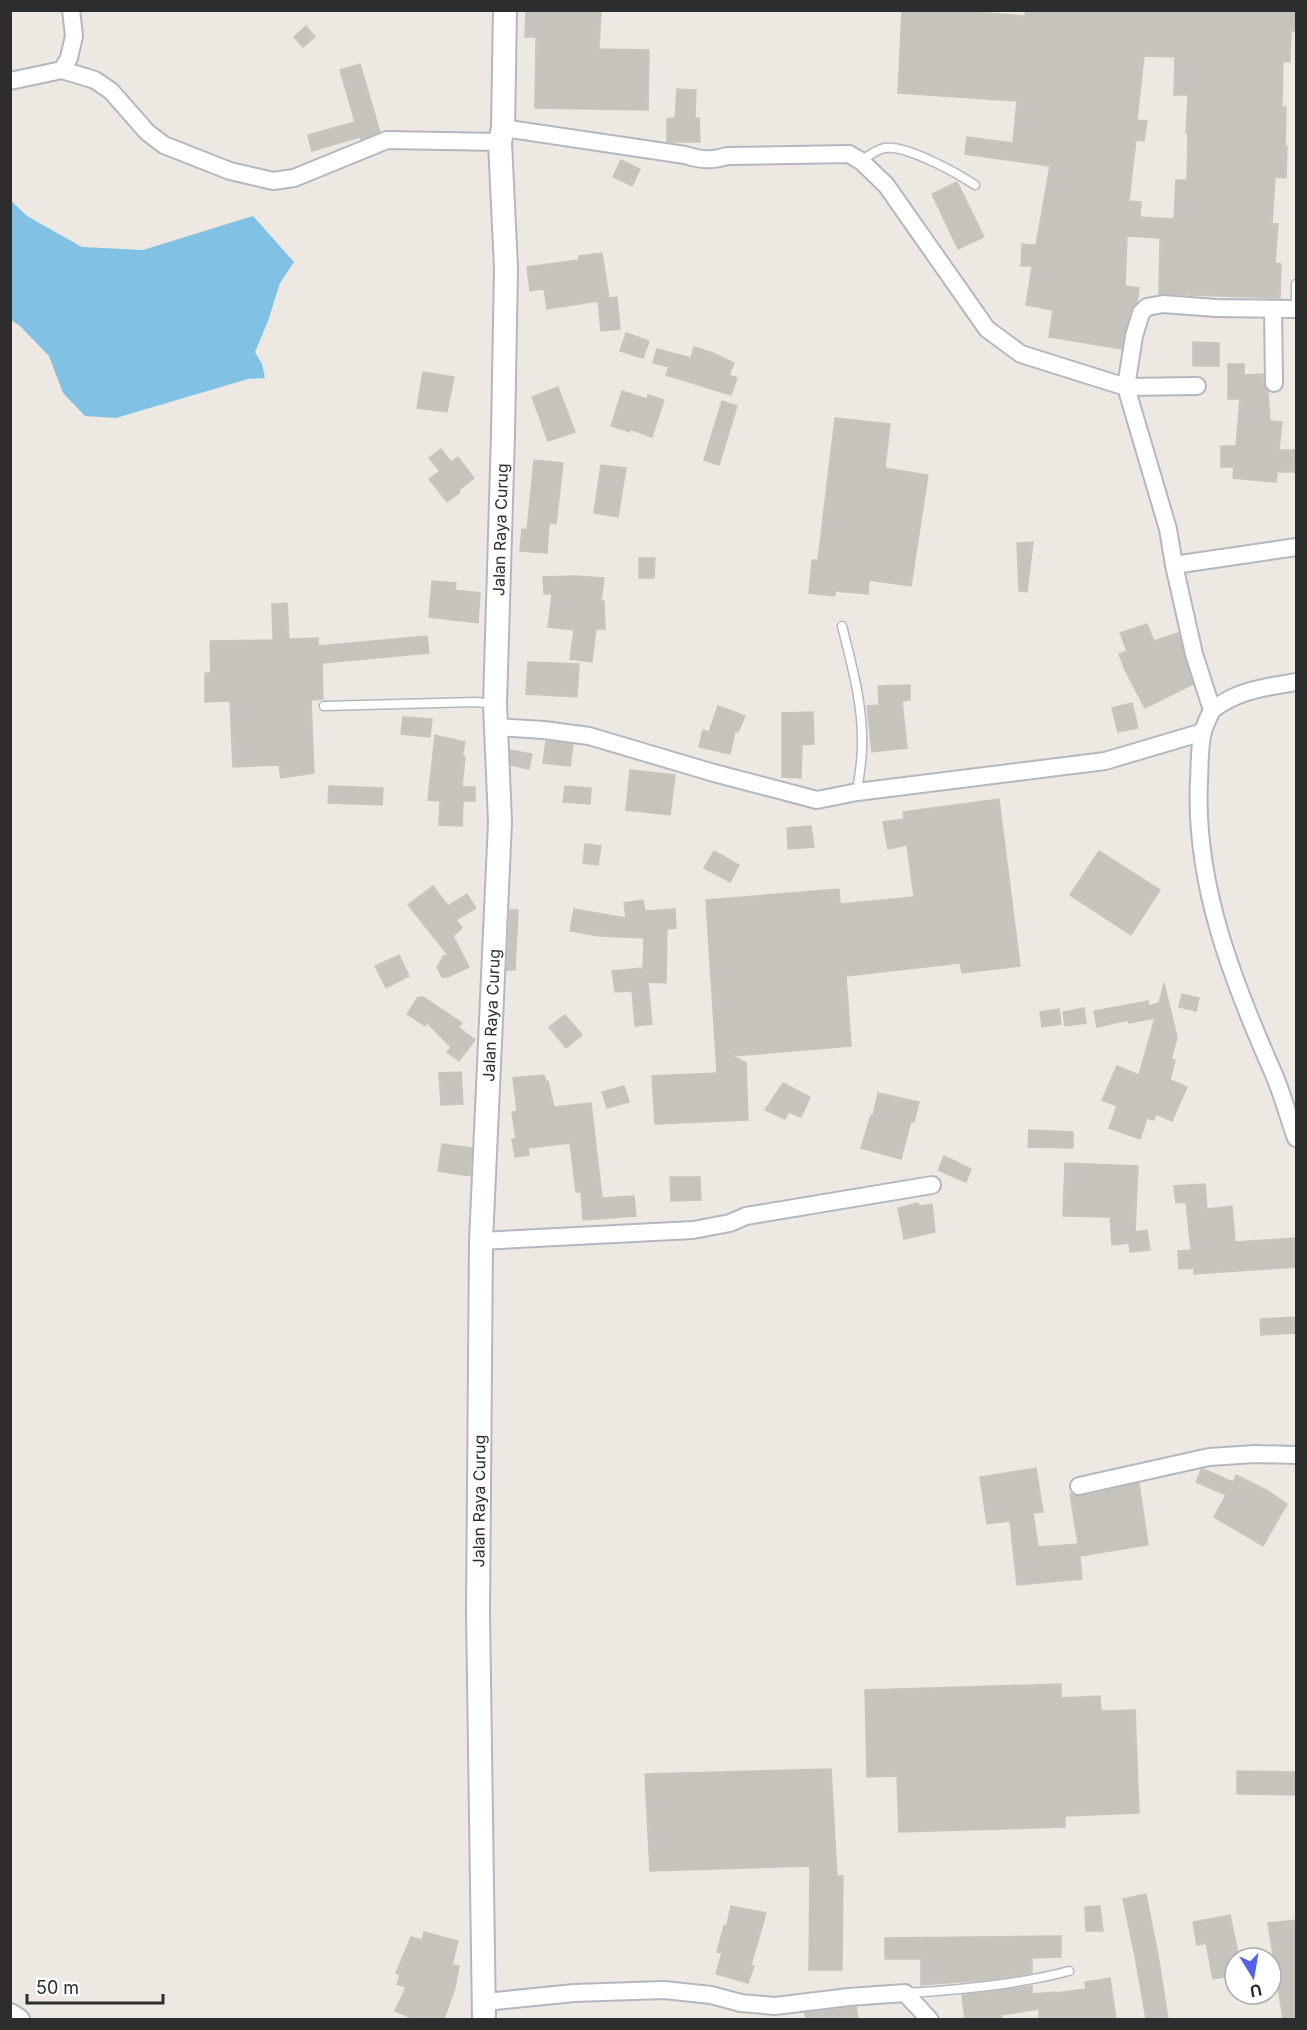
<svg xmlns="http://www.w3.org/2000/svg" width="1307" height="2030" font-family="Inter,sans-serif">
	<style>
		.water { fill: #80c1e4 }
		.building { fill: #c6c3bd; stroke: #c9c5bb; stroke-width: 1.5; fill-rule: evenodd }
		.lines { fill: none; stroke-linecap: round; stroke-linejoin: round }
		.lane-casing { stroke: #b5b6bf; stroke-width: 11 }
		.street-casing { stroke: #b5b6bf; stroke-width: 20 }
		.secondary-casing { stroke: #b5b6bf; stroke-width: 26 }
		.lane { stroke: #fff; stroke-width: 8 }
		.street { stroke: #fff; stroke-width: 16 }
		.secondary { stroke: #fff; stroke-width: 22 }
		.labels { text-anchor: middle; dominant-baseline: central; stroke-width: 4.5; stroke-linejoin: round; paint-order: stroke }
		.street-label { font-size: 16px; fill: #2d2d2d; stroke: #fff }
	</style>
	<rect width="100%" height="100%" fill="#ede9e2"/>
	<path class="water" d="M10,200L27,216L82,247L143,250L253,216L294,262L280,283L268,321L255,352L262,364L265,378L248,379L116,418L85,416L63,393L49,356L20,326L11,320Z"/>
	<g class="building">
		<path d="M526,10H601L599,49L649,50L648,110L535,108L536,37H525Z"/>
		<path d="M902,10H952L1025,16L1026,10H1296V31H1291L1290,62L1283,61L1282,107H1286L1285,146H1287L1286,178L1275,177L1272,224H1278L1275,263L1281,264L1280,298L1159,294L1160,238L1127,236L1125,286L1139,288L1137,303L1131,310L1124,333L1121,349L1049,337L1053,310L1026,305L1032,266H1021L1022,244L1036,245L1050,166L965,154L967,137L1013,143L1017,101L898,93ZM1144,56L1175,57L1174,95H1188L1186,133H1188L1187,180H1176L1174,219L1140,217L1141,202L1129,201L1136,140L1144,141L1147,121L1137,120Z"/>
		<path d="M306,26L315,37L303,47L294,37Z"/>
		<path d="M360,64L380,132L361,139L360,137L312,151L308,135L355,122L340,70Z"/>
		<path d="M677,89L696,90L695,118H699L700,142H667V119L675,118Z"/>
		<path d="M621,160L640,169L632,186L613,177Z"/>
		<path d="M957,182L984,237L958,249L932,194Z"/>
		<path d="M602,253L609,298L617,297L620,329L601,331L598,301L547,309L544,289L530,291L527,267L579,260V256Z"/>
		<path d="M626,333L649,341L643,358L620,351Z"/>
		<path d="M1193,342L1219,343V366H1193Z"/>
		<path d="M694,347L713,353L734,363L729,375L737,378L731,395L666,375L669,367L653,363L657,349L691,358Z"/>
		<path d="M1228,364H1244V375L1263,374L1265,388L1268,392L1270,421L1282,422L1279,450H1296V472H1277L1276,482L1233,478L1234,467H1221V446H1236L1240,399H1228Z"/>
		<path d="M423,372L454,377L447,412L417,408Z"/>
		<path d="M558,387L575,432L548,441L532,397Z"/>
		<path d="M622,391L647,399L648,395L664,400L652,437L630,429V432L611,426Z"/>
		<path d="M722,401L737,406L719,465L704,460Z"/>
		<path d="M835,418L890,424L885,468L928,475L911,586L869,580L868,594L835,591V596L809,593L812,560H818Z"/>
		<path d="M441,449L451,462L458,457L474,478L459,490L460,492L447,502L429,479L440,471L429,458Z"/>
		<path d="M534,460L563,463L556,524L549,523L547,553L520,551L522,529L527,530Z"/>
		<path d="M601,465L626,468L618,517L594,513Z"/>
		<path d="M1033,542L1027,592L1019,591L1017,543Z"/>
		<path d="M639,558H655L654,578H639Z"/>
		<path d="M575,576L604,578L601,601H604L605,629H596L592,662L570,659L574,630L548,627L552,594H544L543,577Z"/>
		<path d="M432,581L456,583L455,590L480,593L478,623L429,617Z"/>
		<path d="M287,603L289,639L318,638V646L427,636L429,653L322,663L323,699L311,700L314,773L281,778L279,765L233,767L230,701L205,702V673H211L210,641L273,640L272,604Z"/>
		<path d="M1147,624L1154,641L1178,633L1193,684L1145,708L1125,670L1119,654L1127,651L1120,633Z"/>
		<path d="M528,662L579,664L577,697L526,694Z"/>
		<path d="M910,685V700L902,701L907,748L872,752L867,706L879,705L878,686Z"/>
		<path d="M1132,703L1138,728L1118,732L1112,708Z"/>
		<path d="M718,706L745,716L738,732L735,731L730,754L699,747L703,730L709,732Z"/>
		<path d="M813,712L814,744L802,745L801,778L782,777V713Z"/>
		<path d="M403,717L432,719L430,737L401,734Z"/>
		<path d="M435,735L465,742L462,756H465L462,787H475V801H463L462,826L439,825L440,801L428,800Z"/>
		<path d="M546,741L573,744L570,766L543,763Z"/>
		<path d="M510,750L532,754L529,769L511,765Z"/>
		<path d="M630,770L675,775L670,815L626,810Z"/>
		<path d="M329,786L383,788L382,805L328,803Z"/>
		<path d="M565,786L591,788L590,804L563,802Z"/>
		<path d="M999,799L1020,966L962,973L960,963L846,976L851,1046L733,1056L746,1063L748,1120L655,1124L652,1076L717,1073L706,900L839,889L840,904L914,897L907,845L888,849L883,822L904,819L903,812Z"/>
		<path d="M811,826L814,847L788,849L787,828Z"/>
		<path d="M585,844L601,846L598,865L583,863Z"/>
		<path d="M714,851L739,865L730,882L704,868Z"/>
		<path d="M1099,851L1160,890L1131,935L1070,895Z"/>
		<path d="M433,886L448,906L467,894L476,908L456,920L462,928L453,936L469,967L448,977H442L437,967L444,956L448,955L408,905Z"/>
		<path d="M643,900L645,911L675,909L676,928L667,929L666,983L648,982L652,1024L635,1026L632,991L615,992L612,971L643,968L644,938L599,936L570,931L574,909L626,918L624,903Z"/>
		<path d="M510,910H518L515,970H507Z"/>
		<path d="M399,955L409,976L386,988L375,966Z"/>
		<path d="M1164,983L1177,1037L1171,1059L1175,1060L1170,1080L1187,1087L1172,1121L1156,1114L1154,1120L1147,1118L1140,1139L1109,1128L1117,1106L1102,1100L1117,1066L1139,1075L1155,1018L1129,1023L1128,1020L1097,1027L1094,1011L1148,1001L1149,1006L1159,1003Z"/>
		<path d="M1182,994L1199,998L1196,1011L1179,1007Z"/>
		<path d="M418,997H423L462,1023L458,1027L475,1040L459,1061L447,1052L451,1047L427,1023L425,1026L407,1014Z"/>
		<path d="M1084,1008L1086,1023L1065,1026L1063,1012Z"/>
		<path d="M1059,1009L1061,1024L1042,1027L1040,1012Z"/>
		<path d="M565,1015L582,1035L566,1048L549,1027Z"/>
		<path d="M461,1072L463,1104L441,1105L439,1073Z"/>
		<path d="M544,1075L546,1082L548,1081L554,1107L591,1103L602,1198L634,1196L636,1216L583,1220L581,1192H576L570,1143L528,1148L529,1155L515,1157L512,1139H516L512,1112L517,1111L513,1078Z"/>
		<path d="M783,1083L810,1097L801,1117L789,1112L785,1119L765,1110Z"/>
		<path d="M624,1086L629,1102L607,1108L602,1092Z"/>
		<path d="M878,1093L919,1102L914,1122L911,1121L901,1159L861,1148L871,1115L873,1116Z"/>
		<path d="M1029,1130L1073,1132V1148L1028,1147Z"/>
		<path d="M442,1144L472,1148L470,1176L438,1171Z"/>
		<path d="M944,1156L971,1169L966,1182L938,1170Z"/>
		<path d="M1065,1163L1138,1166L1135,1232L1147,1230L1150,1250L1130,1252L1129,1243L1112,1245L1110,1217L1063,1216Z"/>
		<path d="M670,1177H700L701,1200L671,1201Z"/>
		<path d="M1205,1184L1207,1209L1232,1206L1235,1242L1296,1238V1267L1194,1274V1268L1179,1269L1178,1251L1191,1250L1186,1202L1176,1203L1174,1186Z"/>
		<path d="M918,1203L919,1206L932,1204L935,1232L904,1239L898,1208Z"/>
		<path d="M1296,1317V1333L1261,1335L1260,1319Z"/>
		<path d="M1036,1468L1043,1512L1033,1513L1038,1547L1078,1544L1070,1494L1081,1496L1139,1483L1148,1545L1080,1556L1082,1579L1017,1585L1010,1521L987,1524L980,1477Z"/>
		<path d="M1203,1469L1233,1482L1236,1475L1268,1491L1287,1504L1263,1546L1214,1517L1226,1495L1196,1482L1201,1470Z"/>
		<path d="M1061,1684V1698L1100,1696L1101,1711L1135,1710L1139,1813L1065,1816V1827L899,1832L897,1776L867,1777L865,1690Z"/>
		<path d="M831,1769L837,1876H843L842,1970H809L810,1866L650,1871L645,1774Z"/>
		<path d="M1237,1771L1296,1772V1795L1237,1794Z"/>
		<path d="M1146,1894L1159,1961L1168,2019H1146L1135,1956L1123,1899Z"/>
		<path d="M731,1906L766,1913L751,1965L754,1966L748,1983L716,1974L722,1953L717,1952L724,1926L727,1925Z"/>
		<path d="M1100,1906L1103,1931H1086L1085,1907Z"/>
		<path d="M1230,1915L1239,1958H1235V1975L1213,1979L1206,1943L1197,1945L1193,1922Z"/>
		<path d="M1296,1920V2017L1283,2019L1268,1923Z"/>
		<path d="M424,1932L458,1941L452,1965L459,1966L455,1988L444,2019H414L395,2011L406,1987L397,1984L400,1975L396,1973L411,1937L422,1940Z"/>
		<path d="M1061,1936V1957L1032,1958V1973L987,1980L921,1985V1959H885V1938Z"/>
		<path d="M1110,1978L1116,2019H1039V2009L1001,2015L1002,2019H965L962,1995L1032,1986V1994L1056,1992V1993L1086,1989L1085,1982Z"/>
		<path d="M856,2007L858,2019H806L805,2013Z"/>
	</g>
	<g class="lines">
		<defs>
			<g id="lane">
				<path d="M861,161C868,156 877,149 885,148C907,145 957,173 975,185"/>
				<path d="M1296,309V284"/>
				<path d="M842,626C852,666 863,704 862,746C862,761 859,777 857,792"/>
				<path d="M324,706L476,702L495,704"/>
				<path d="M906,1993C960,1990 1016,1985 1069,1971"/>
			</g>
			<g id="street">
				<path d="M62,70L69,58L74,36L71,10"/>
				<path d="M10,81L62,70L95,80L111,91L147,132L164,145L230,171L273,181L294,178L387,140L500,142"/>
				<path d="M503,128L685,155C701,160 711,161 727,156L849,154L861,161L886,185L987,329L1021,354L1126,387L1168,529L1174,565L1194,654L1212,710C1209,716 1206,723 1203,731C1199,746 1200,765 1199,781C1194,882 1232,979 1272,1070C1282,1092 1288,1116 1296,1138"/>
				<path d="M1273,309L1274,383"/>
				<path d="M1197,386L1126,387L1134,336L1141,313L1147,307L1163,304L1216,308L1296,309"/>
				<path d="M1174,565L1296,547"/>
				<path d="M1212,710C1238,690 1266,687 1296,682"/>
				<path d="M496,727L544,730L589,736L714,773L817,800L857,792L1105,761L1203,732"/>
				<path d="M481,1241L693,1230L730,1223L746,1216L932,1185"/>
				<path d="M1079,1486L1209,1457L1255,1454L1296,1455"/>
				<path d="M485,2002L574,1993L664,1990L711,1995L741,2003L775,2006L849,1997L905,1993L930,2020"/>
			</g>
			<g id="secondary">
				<path d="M10,2015L18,2020"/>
				<path id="s1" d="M484,2020L478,1612L481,1241L500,822L495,704L503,434L506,268L500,142L503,128L505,10"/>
			</g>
		</defs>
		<use href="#lane" class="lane-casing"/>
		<use href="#street" class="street-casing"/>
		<use href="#secondary" class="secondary-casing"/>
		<use href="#lane" class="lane"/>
		<use href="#street" class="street"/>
		<use href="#secondary" class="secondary"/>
	</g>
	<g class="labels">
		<g class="street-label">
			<text stroke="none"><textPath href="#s1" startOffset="1491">Jalan Raya Curug</textPath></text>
			<text stroke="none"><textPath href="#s1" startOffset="1005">Jalan Raya Curug</textPath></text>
			<text stroke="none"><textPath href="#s1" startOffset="519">Jalan Raya Curug</textPath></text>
		</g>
	</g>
	<rect width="1307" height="2030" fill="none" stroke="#2d2d2d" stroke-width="24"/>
	<g transform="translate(1253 1976) rotate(169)"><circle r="28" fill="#ffffff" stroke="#ababab" stroke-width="1.5"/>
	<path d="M0-4.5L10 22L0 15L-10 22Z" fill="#5362e9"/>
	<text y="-9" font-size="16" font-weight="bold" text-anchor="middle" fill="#2d2d2d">U</text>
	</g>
	<path d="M27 1994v9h136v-9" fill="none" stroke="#2d2d2d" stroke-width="3"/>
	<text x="36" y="1994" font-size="18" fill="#2d2d2d" stroke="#ffffff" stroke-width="4.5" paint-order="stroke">50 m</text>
</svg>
